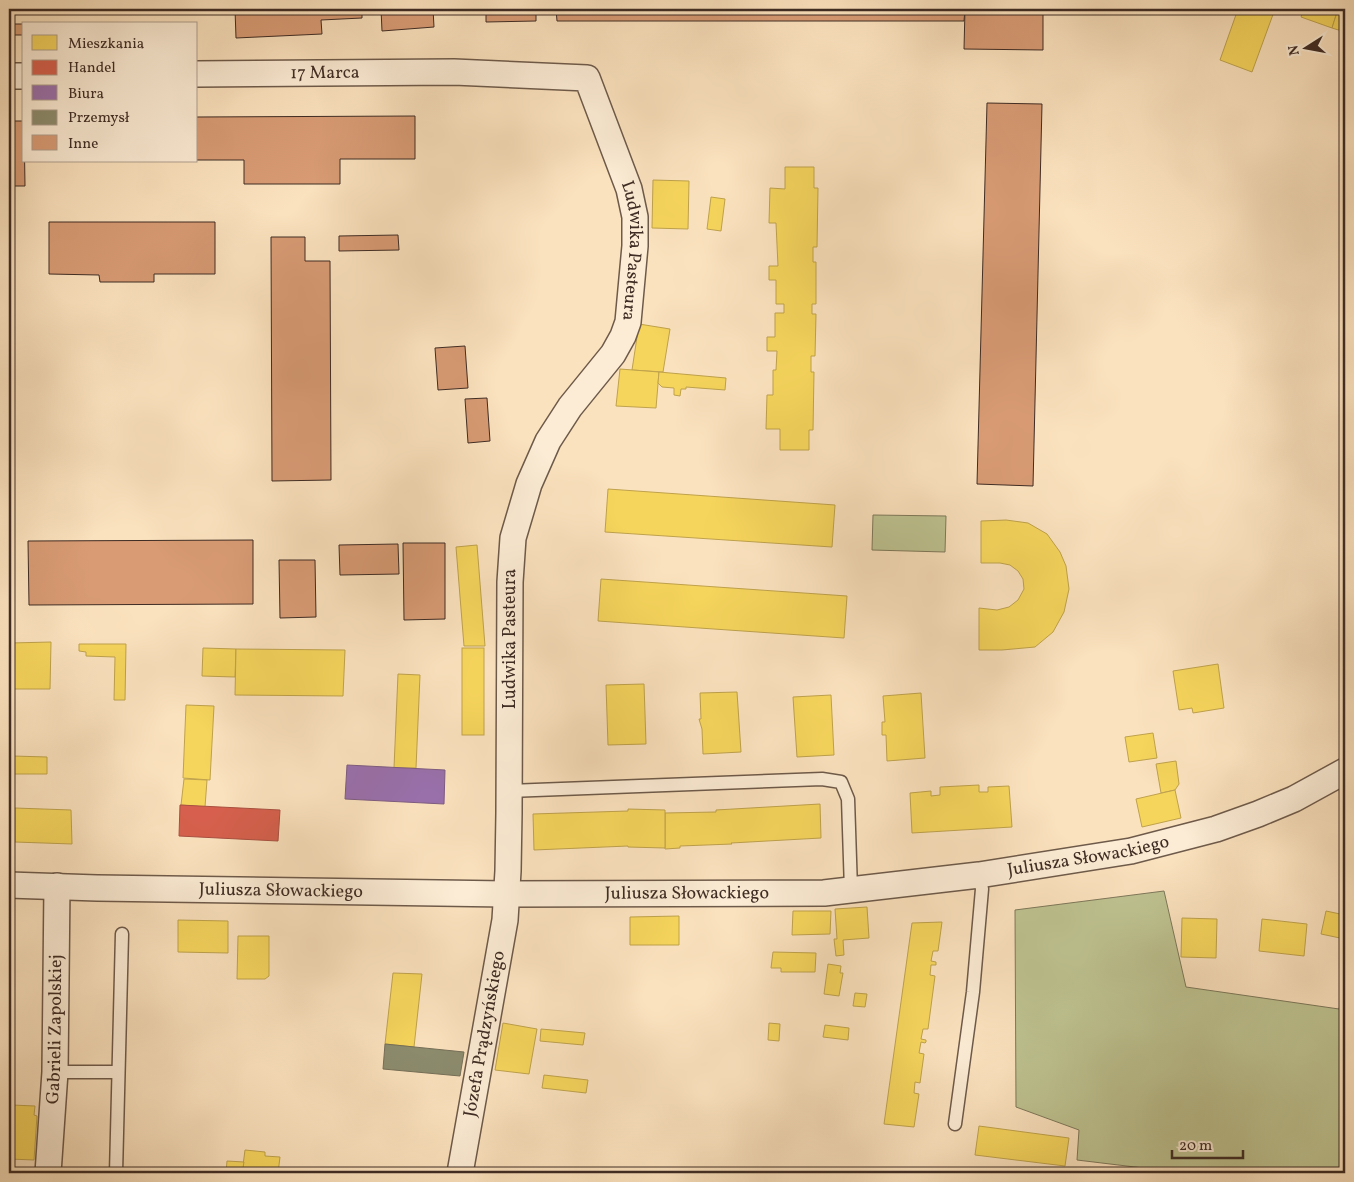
<svg xmlns="http://www.w3.org/2000/svg" width="1354" height="1182" font-family="Vollkorn,serif">
	<style>
		.green { fill: #bec391; stroke: #7e785a }
		.homes { fill: #f6d55c; stroke: #bfa24b }
		.shops { fill: #d6604d; stroke: #a95041 }
		.offices { fill: #9970ab; stroke: #7e5c82 }
		.industry { fill: #8c8c6e; stroke: #756f58 }
		.building { fill: #d89b74; stroke: #3f2c24 }
		.lines { fill: none; stroke-linecap: round; stroke-linejoin: round }
		.lane-casing { stroke: #6e5a4a; stroke-width: 15 }
		.street-casing { stroke: #6e5a4a; stroke-width: 28 }
		.lane { stroke: #fcecd5; stroke-width: 12 }
		.street { stroke: #fcecd5; stroke-width: 25 }
		.labels { text-anchor: middle; dominant-baseline: central; stroke-width: 5; stroke-linejoin: round; paint-order: stroke }
		.street-label { font-size: 18px; fill: #3f2c24; stroke: #fcecd5 }
	</style>
	<rect width="100%" height="100%" fill="#fbe2be"/>
	<filter id="stains"><feTurbulence type="fractalNoise" baseFrequency=".004" numOctaves="4"/><feColorMatrix values="0 0 0 0 .2 0 0 0 0 .09 0 0 0 0 .02 0 0 0 .5 -.17"/></filter>
	<radialGradient id="worn" r=".72"><stop offset=".6" stop-color="#630" stop-opacity="0"/><stop offset="1" stop-color="#630" stop-opacity=".3"/></radialGradient>
	<g class="green">
		<path d="M873,515L946,516L945,552L872,550Z"/>
		<path d="M1164,891L1186,987L1339,1009L1345,983V1173H1168V1171L1077,1160L1079,1130L1016,1107L1015,910Z"/>
	</g>
	<g class="homes">
		<path d="M1238,9H1275L1252,72L1220,60Z"/>
		<path d="M1304,9H1338L1332,28L1301,17Z"/>
		<path d="M1338,9H1345V32L1332,28Z"/>
		<path d="M785,167H814V188H818L817,247H813V262H816V304H812V314H816L815,356H811V372H814L813,430H809V450H780V429H766L767,395H773V370H776L777,351H767V337H775V313H784V304H776V280H769V266H778L776,223H769L770,188L785,189Z"/>
		<path d="M653,180L689,181L688,229L652,228Z"/>
		<path d="M711,197L725,199L721,231L707,229Z"/>
		<path d="M639,324L670,329L663,372L632,370Z"/>
		<path d="M620,369L659,372L656,408L616,406Z"/>
		<path d="M659,372L726,378L725,390L686,387V389H681L680,396L674,395V388L662,387L658,383Z"/>
		<path d="M608,489L835,505L832,547L605,532Z"/>
		<path d="M1006,520L1028,523L1047,534L1060,552L1066,566L1069,589L1064,612L1053,632L1035,647L1002,650H979V608L997,610L1009,607L1018,600L1024,589L1023,579L1018,571L1010,565L1000,563H981V521Z"/>
		<path d="M477,545L485,646H464L456,547Z"/>
		<path d="M601,579L847,596L844,638L598,621Z"/>
		<path d="M51,642L50,689H12L11,643Z"/>
		<path d="M79,644H126L125,700H114L115,657L86,656V652L79,651Z"/>
		<path d="M203,648L236,649L235,677L202,676Z"/>
		<rect x="462" y="648" width="22" height="87"/>
		<path d="M236,649L345,650L343,696L235,695Z"/>
		<path d="M1218,664L1224,708L1193,713L1192,708L1179,710L1173,671Z"/>
		<path d="M398,674L420,675L416,768H394Z"/>
		<path d="M644,684L646,744L608,745L606,685Z"/>
		<path d="M737,692L741,752L703,754L702,729L699,719H701L700,693Z"/>
		<path d="M921,693L925,758L887,761L886,735H882V722H885L883,696Z"/>
		<path d="M831,695L834,755L797,757L793,697Z"/>
		<path d="M186,705L214,706L210,780L183,778Z"/>
		<path d="M1153,733L1157,758L1129,762L1125,737Z"/>
		<path d="M13,756L47,757V774H14Z"/>
		<path d="M1176,761L1179,784L1175,790L1161,793L1156,764Z"/>
		<path d="M184,779L207,780L205,807L181,805Z"/>
		<path d="M979,785V792H988V787L1009,786L1012,827L912,833L910,793L931,791V796L940,795V787Z"/>
		<path d="M1175,790L1181,818L1142,827L1136,799Z"/>
		<path d="M820,804L821,838L731,843L732,844L680,846V848L665,849V813L716,812V810Z"/>
		<path d="M15,808L71,810L72,844L15,842Z"/>
		<path d="M628,809L665,810V848L628,847V846L534,850L533,814L628,811Z"/>
		<path d="M867,907L869,938L843,940L844,955L836,956L834,939H837L835,909Z"/>
		<path d="M793,911H831L830,934L792,935Z"/>
		<path d="M1326,911L1345,915L1340,938L1321,934Z"/>
		<path d="M679,916V945H630V917Z"/>
		<path d="M1182,918L1217,919L1216,958L1181,957Z"/>
		<path d="M1262,919L1307,924L1304,956L1259,951Z"/>
		<path d="M178,920L228,921V953L178,952Z"/>
		<path d="M942,922L938,951H933L931,961L936,962V965H931L930,975L935,976L928,1029H923L921,1039L926,1040V1042L925,1043L921,1042L919,1053L924,1054L920,1083L915,1082L914,1093L919,1094L914,1127L884,1124L912,923Z"/>
		<path d="M238,936H269V976L265,979H237Z"/>
		<path d="M773,952L816,953L815,972H781V968H771Z"/>
		<path d="M828,964L841,966L840,973H843L839,996L824,994Z"/>
		<path d="M393,973L422,974L414,1047L385,1044Z"/>
		<path d="M855,993L867,994L865,1007L853,1006Z"/>
		<path d="M503,1023L537,1029L529,1074L495,1070Z"/>
		<path d="M769,1023L780,1024L779,1041L768,1040Z"/>
		<path d="M825,1025L849,1028L848,1040L823,1037Z"/>
		<path d="M541,1029L585,1033L583,1045L540,1041Z"/>
		<path d="M544,1075L588,1080L586,1093L542,1088Z"/>
		<path d="M12,1105L35,1106L34,1115L37,1116L34,1160L9,1159V1112L12,1113Z"/>
		<path d="M979,1126L1069,1138L1065,1166L975,1155Z"/>
		<path d="M245,1150L265,1152V1156L280,1157L278,1173H242Z"/>
		<path d="M227,1161L244,1162L242,1173H226Z"/>
	</g>
	<path class="shops" d="M180,805L280,810L278,841L179,836Z"/>
	<path class="offices" d="M347,765L445,770L444,804L345,799Z"/>
	<path class="industry" d="M385,1044L464,1052L460,1076L383,1069Z"/>
	<g class="building">
		<path d="M235,9H362V18L321,20L322,34L236,38Z"/>
		<path d="M381,9H433L434,27L382,31Z"/>
		<path d="M486,9H536V21L486,22Z"/>
		<path d="M556,9H965L964,21H557Z"/>
		<path d="M965,9H1043V50L964,49Z"/>
		<rect x="9" y="24" width="15" height="11"/>
		<path d="M987,103L1042,104L1033,486L977,484Z"/>
		<path d="M415,116V159H340V184H244V160H196V117Z"/>
		<path d="M9,121H24L25,186H9Z"/>
		<path d="M49,222H215V274H154V282H100L99,275L49,274Z"/>
		<path d="M398,235L399,250L339,251V236Z"/>
		<path d="M271,237H305V261H330L331,480L272,481Z"/>
		<path d="M465,346L468,388L438,390L435,348Z"/>
		<path d="M487,398L490,441L468,443L465,399Z"/>
		<path d="M253,540V604L29,605L28,541Z"/>
		<path d="M403,543H445V619L404,620Z"/>
		<path d="M398,544L399,574L340,575L339,545Z"/>
		<path d="M279,560H315L316,617L280,618Z"/>
	</g>
	<g class="lines">
		<defs>
			<g id="lane">
				<path d="M509,791L822,779L841,782L848,799L851,890"/>
				<path d="M55,1072H118"/>
				<path d="M955,1124L973,992L982,889L979,875"/>
				<path d="M116,1173L122,934"/>
			</g>
			<g id="street">
				<path id="s1" d="M196,74L454,72L587,78L629,189L635,217V246L628,322L623,336L613,354L570,407L548,441L529,484L513,538L510,582L509,813L508,871L505,920L460,1173"/>
				<path d="M9,76H24"/>
				<path id="s2" d="M9,885L97,888L506,894L824,893L979,875L1131,851L1216,829L1258,814L1294,799L1345,771"/>
				<path id="s3" d="M48,1173L55,1072L57,886"/>
			</g>
		</defs>
		<use href="#lane" class="lane-casing"/>
		<use href="#street" class="street-casing"/>
		<use href="#lane" class="lane"/>
		<use href="#street" class="street"/>
	</g>
	<g class="labels">
		<g class="street-label">
			<text stroke="none"><textPath href="#s1" startOffset="129">17 Marca</textPath></text>
			<text stroke="none"><textPath href="#s1" startOffset="572">Ludwika Pasteura</textPath></text>
			<text transform="translate(510 639) rotate(-90)">Ludwika Pasteura</text>
			<text stroke="none"><textPath href="#s2" startOffset="1082">Juliusza Słowackiego</textPath></text>
			<text stroke="none"><textPath href="#s2" startOffset="272">Juliusza Słowackiego</textPath></text>
			<text stroke="none"><textPath href="#s2" startOffset="678">Juliusza Słowackiego</textPath></text>
			<text stroke="none"><textPath href="#s3" startOffset="144">Gabrieli Zapolskiej</textPath></text>
			<text transform="translate(485 1034) rotate(-80)">Józefa Prądzyńskiego</text>
		</g>
	</g>
	<rect width="1354" height="1182" fill="none" stroke="#fbe2be" stroke-width="30"/>
	<rect x="10" y="10" width="1334" height="1162" fill="none" stroke="#3f2c24" stroke-width="2.5"/>
	<rect x="15" y="15" width="1324" height="1152" fill="none" stroke="#3f2c24"/>
	<rect x="22" y="22" width="175" height="140" fill="#fcecd5" stroke="#b09f8e"/>
	<rect x="32" y="35" width="25" height="15" fill="#f6d55c" stroke="#b09f8e"/>
	<text x="68" y="48" font-size="15" fill="#3f2c24">Mieszkania</text>
	<rect x="32" y="60" width="25" height="15" fill="#d6604d" stroke="#b09f8e"/>
	<text x="68" y="72" font-size="15" fill="#3f2c24">Handel</text>
	<rect x="32" y="85" width="25" height="15" fill="#9970ab" stroke="#b09f8e"/>
	<text x="68" y="98" font-size="15" fill="#3f2c24">Biura</text>
	<rect x="32" y="110" width="25" height="15" fill="#8c8c6e" stroke="#b09f8e"/>
	<text x="68" y="122" font-size="15" fill="#3f2c24">Przemysł</text>
	<rect x="32" y="135" width="25" height="15" fill="#d89b74" stroke="#b09f8e"/>
	<text x="68" y="148" font-size="15" fill="#3f2c24">Inne</text>
	<g transform="translate(1306 48) rotate(259)" stroke="#fcecd5" stroke-width="4" paint-order="stroke">
	<path d="M0-4L9 19L0 12L-9 19Z" fill="#3f2c24"/>
	<text y="-8" font-size="14" font-weight="bold" text-anchor="middle" fill="#3f2c24">N</text>
	</g>
	<path d="M1172 1150v8h71v-8" fill="none" stroke="#3f2c24" stroke-width="2.5"/>
	<text x="1179" y="1150" font-size="15" fill="#3f2c24" stroke="#fcecd5" stroke-width="4" paint-order="stroke">20 m</text>
	<rect width="100%" height="100%" filter="url(#stains)"/>
	<rect width="100%" height="100%" fill="url(#worn)"/>
</svg>
